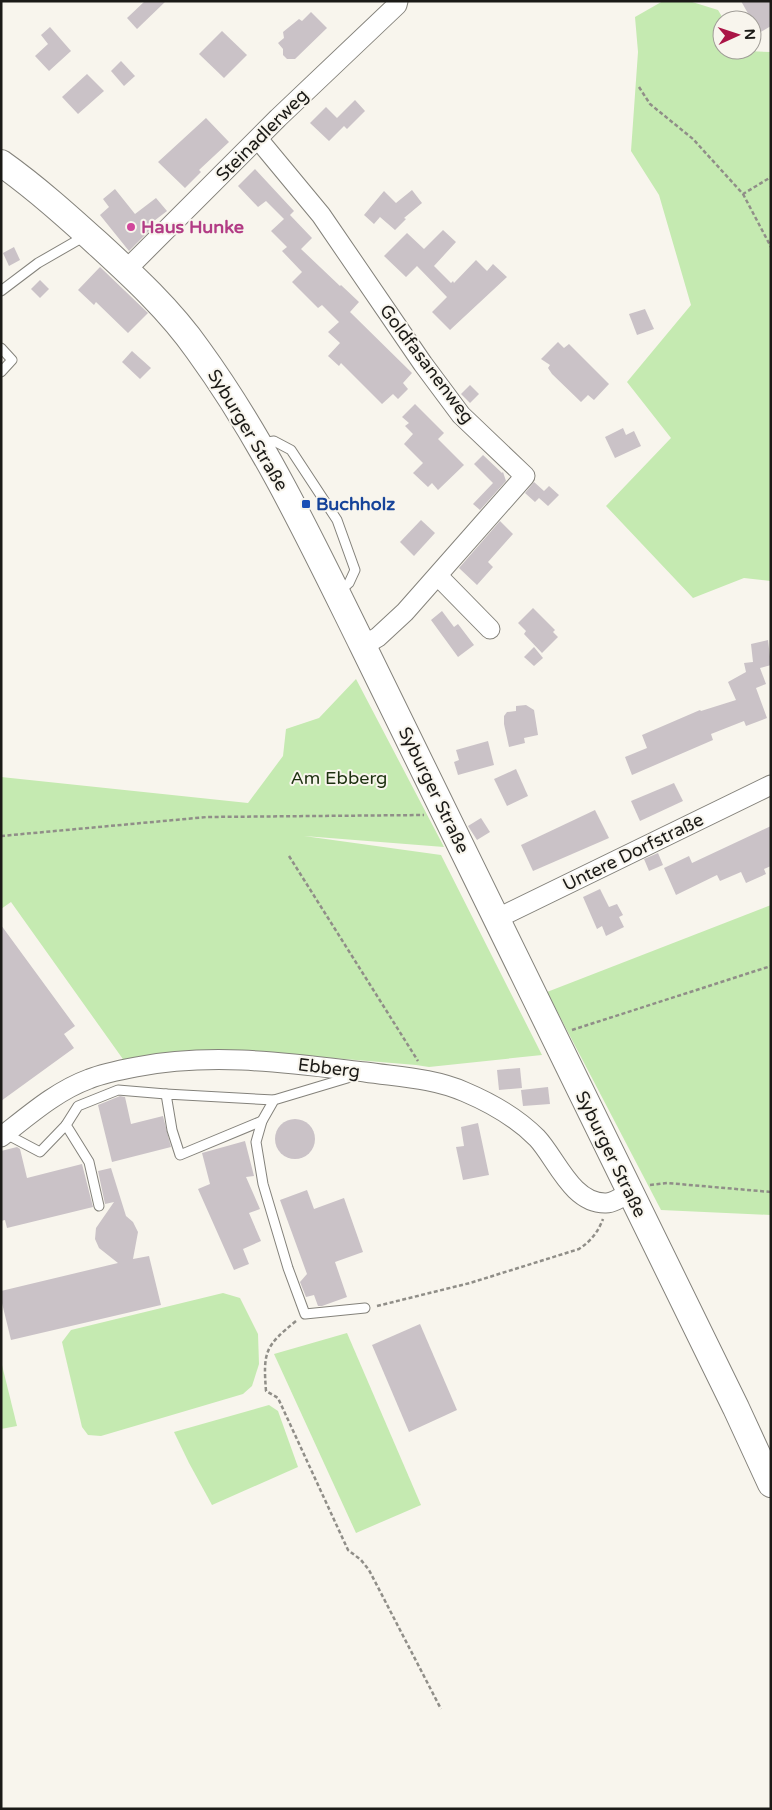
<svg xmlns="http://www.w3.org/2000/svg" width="772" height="1810" font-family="'Varela Round',sans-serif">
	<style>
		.green { fill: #c5eab1 }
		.building { fill: #cac2c7 }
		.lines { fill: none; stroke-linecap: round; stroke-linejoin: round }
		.lane-casing { stroke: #84827b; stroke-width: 11 }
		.street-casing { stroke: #84827b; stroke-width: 21 }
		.secondary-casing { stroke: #84827b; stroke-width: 28 }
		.path { stroke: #908e88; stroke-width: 2.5; stroke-dasharray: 4 2.5; stroke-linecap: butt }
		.lane { stroke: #fff; stroke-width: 9 }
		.street { stroke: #fff; stroke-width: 19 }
		.secondary { stroke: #fff; stroke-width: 26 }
		.hotel-dot { fill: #d1479c; stroke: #f8f5ed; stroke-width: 2 }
		.transit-dot { fill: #1a4fb4; stroke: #f8f5ed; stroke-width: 2 }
		.labels { text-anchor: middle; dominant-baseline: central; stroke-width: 4; stroke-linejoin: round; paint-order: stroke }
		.street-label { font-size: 18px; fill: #1b1a17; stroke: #f8f5ed }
		.hotel-label { font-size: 18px; font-weight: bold; fill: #b23c85; stroke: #f8f5ed; text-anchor: start }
		.transit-label { font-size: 18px; font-weight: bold; fill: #164399; stroke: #f8f5ed; text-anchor: start }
		.park-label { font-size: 18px; fill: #1c300f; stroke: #f8f5ed }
	</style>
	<rect width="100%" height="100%" fill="#f8f5ed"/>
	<g class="green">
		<path d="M663,1H689L718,10L724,20H722V50L771,52V581L744,578L693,598L606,506L671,438L627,382L691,305L659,195L631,151L638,52L635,17Z"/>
		<path d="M356,679L444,847L304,836L441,855L542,1055L429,1067L416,1065L247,1051L125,1062L11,902L1,909V777L248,803L283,756L286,729L319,718Z"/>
		<path d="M771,905V1215L661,1210L547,992Z"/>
		<path d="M223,1293L240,1298L258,1334L259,1364L252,1386L243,1394L101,1436L88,1435L82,1427L62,1342L71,1330Z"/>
		<path d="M347,1333L421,1505L356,1533L274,1354Z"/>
		<path d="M1,1361L17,1426L1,1429Z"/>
		<path d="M269,1405L278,1411L298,1467L212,1505L189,1463L174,1432Z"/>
	</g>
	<g class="building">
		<path d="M145,1H166L137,29L127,18Z"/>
		<path d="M741,1H771V26L759,33Z"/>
		<path d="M311,12L327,28L295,59H287L283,55V49L278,43L284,38L283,32L299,19L302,21Z"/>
		<path d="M50,27L71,51L49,71L35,56L48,44L41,35Z"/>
		<path d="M222,31L247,55L224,78L199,54Z"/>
		<path d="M121,61L135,76L124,86L111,71Z"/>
		<path d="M87,74L104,91L78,114L62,97Z"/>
		<path d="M355,100L365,111L347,129L344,126L329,141L310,123L326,107L337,118Z"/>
		<path d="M206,118L229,142L199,170L201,172L185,188L158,162Z"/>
		<path d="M255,169L294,211L290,215L312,238L301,249L340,286L341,285L359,302L350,312L412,373L403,383L408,389L398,399L393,394L382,404L341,363L339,366L328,356L340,343L328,332L339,322L322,305L318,308L292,282L302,272L282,251L287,247L271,231L284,219L266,201L258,207L238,186Z"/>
		<path d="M115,189L135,214L156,198L167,211L150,224L152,228L129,251L100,215L109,207L103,199Z"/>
		<path d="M412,190L422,203L404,218L406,219L395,230L380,217L374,224L364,215L384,191L396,203Z"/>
		<path d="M443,230L456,242L434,266L451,283L453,281L454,283L476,260L487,271L493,264L507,277L450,330L432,312L447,297L417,266L406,277L384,256L407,233L424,249Z"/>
		<path d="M14,247L20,260L9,266L3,253Z"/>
		<path d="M100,267L148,313L128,333L96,302L94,305L78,290Z"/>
		<path d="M40,280L49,289L40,298L31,289Z"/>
		<path d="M645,309L654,329L637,335L629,314Z"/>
		<path d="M558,342L564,348L569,344L609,384L594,400L588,395L581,402L552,374L548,368L550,365L541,359Z"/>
		<path d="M132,351L151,368L140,379L122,362Z"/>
		<path d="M470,385L479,394L470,403L461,394Z"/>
		<path d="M415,404L444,433L438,439L464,465L438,490L432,483L428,487L413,473L423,463L404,444L413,434L405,426L409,423L402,417Z"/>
		<path d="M623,428L626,435L634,431L641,446L615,458L605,437Z"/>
		<path d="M483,455L502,473L503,472L506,481L480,510L473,504L493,483L474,464Z"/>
		<path d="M534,482L544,491L549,486L559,495L548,506L539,498L535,502L525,493Z"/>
		<path d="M421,520L435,533L414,556L400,542Z"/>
		<path d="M500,521L513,534L488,562L493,567L477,585L459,568Z"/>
		<path d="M533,608L555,630L553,632L558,637L542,653L524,634L526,631L518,623Z"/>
		<path d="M442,611L454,627L458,624L474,645L458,657L431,620Z"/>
		<path d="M768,640L771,665L760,668L766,684L756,688L767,718L746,726L744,721L711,734L713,740L632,775L625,757L647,748L642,735L700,710L701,711L736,700L728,682L746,672L744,663L753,662L751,644Z"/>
		<path d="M534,647L543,658L534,666L524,657Z"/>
		<path d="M526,705L534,710L538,735L524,738L525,743L509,747L504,724V716L507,712L516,711V706Z"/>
		<path d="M488,741L494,765L458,775L454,762L459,760L456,750Z"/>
		<path d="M516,769L528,796L507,806L494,779Z"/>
		<path d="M674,783L683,801L640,821L631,801Z"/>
		<path d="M595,810L609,838L533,871L521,845Z"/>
		<path d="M481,818L490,832L477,840L468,826Z"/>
		<path d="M771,826V866L764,869L766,874L746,883L741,872L720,881L717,875L676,895L664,868L689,856L692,863Z"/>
		<path d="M658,853L663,865L649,871L644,859Z"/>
		<path d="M600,889L609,907L617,904L623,915L619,917L624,927L606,936L602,926L597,929L583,897Z"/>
		<path d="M1,925L75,1026L64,1034L74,1048L1,1101Z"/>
		<path d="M520,1068L522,1088L499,1090L497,1070Z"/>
		<path d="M548,1087L550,1104L523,1106L521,1090Z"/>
		<path d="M120,1096L125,1097L131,1124L163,1116L171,1147L112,1162L98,1105Z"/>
		<circle cx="295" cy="1139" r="20"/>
		<path d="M478,1123L489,1175L463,1180L456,1147L464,1146L461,1127Z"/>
		<path d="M245,1141L254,1176L246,1177L260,1209L249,1213L261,1241L243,1249L249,1264L234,1270L198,1189L210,1184L202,1153Z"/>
		<path d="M17,1147L20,1149L27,1178L82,1164L93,1207L7,1228L5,1220L1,1221V1151Z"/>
		<path d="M111,1168L126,1216L133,1222L138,1232L133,1259L149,1256L161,1305L11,1340L1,1299V1291L118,1263L99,1248L95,1239L96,1228L114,1202L105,1204L98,1171Z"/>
		<path d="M307,1190L314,1209L344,1198L363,1252L335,1262L347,1297L322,1306H318L314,1295L306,1297L300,1282L307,1274L280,1200Z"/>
		<path d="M420,1324L457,1410L409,1432L372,1345Z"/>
	</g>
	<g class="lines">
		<defs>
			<g id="lane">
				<path d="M1,291L38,263L85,236"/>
				<path d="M1,348L12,360L1,372"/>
				<path d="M261,443L274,441L291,450L337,520L355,570L349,583L339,592"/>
				<path d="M354,1076L274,1100L262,1121L256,1142L263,1184L288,1268L305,1314L365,1308"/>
				<path d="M262,1121L180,1155L172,1130L166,1094L274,1100"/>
				<path d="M6,1134L40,1152L66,1125"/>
				<path d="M99,1206L89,1162L66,1125L78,1106L118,1090L166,1094"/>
			</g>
			<g id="street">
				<path d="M258,139L321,215L423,364L461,415L525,476L405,612L378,637L363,646"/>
				<path d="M126,270L278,118L397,5L398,1"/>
				<path d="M438,576L490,629"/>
				<path d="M496,919L771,785"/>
				<path d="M1,1137C28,1116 56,1091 89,1079C104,1073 120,1070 136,1067C213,1052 288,1063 365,1072C399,1077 433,1078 465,1092C491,1103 516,1117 537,1138C556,1158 572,1204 606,1203C614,1203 623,1196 630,1192"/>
			</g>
			<path id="secondary" d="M1,163C36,188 66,215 97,243C133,276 170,310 198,350C265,442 313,545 363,646L736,1408L771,1484"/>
		</defs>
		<use href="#lane" class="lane-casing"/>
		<use href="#street" class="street-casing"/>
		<use href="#secondary" class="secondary-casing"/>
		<g class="path">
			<path d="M639,87L650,104L693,139L743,194L771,177"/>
			<path d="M743,194L771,247"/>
			<path d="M1,836L207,817L424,815"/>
			<path d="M289,856L418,1061"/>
			<path d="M572,1030L771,966"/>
			<path d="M650,1185L667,1183L771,1192"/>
			<path d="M377,1306L470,1283L579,1249C591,1241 598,1232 603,1219"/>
			<path d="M296,1321C265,1346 263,1352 266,1391L278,1398L348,1550L361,1560L369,1570L441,1709"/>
		</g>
		<use href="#lane" class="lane"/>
		<use href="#street" class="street"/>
		<use href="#secondary" class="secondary"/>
	</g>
	<circle class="hotel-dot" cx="131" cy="227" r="5"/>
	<rect class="transit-dot" x="301" y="499" width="10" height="10" rx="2.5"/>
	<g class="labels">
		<g class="street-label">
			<text transform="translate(262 135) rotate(-45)">Steinadlerweg</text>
			<text transform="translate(427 364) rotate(53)">Goldfasanenweg</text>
			<text transform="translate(248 430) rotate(59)">Syburger Straße</text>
			<text transform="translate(434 790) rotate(64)">Syburger Straße</text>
			<text transform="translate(633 852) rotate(-26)">Untere Dorfstraße</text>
			<text transform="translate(329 1068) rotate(7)">Ebberg</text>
			<text transform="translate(611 1154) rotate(64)">Syburger Straße</text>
		</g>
		<g class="hotel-label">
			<text x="141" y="227">Haus Hunke</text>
		</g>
		<g class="transit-label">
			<text x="316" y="504">Buchholz</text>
		</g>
		<g class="park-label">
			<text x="339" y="778">Am Ebberg</text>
		</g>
	</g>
	<rect width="772" height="1810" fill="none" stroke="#1b1a17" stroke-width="5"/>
	<g transform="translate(737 35) rotate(87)"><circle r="24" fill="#f8f5ed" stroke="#a09d97"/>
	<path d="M0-4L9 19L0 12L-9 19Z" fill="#aa1546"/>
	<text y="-8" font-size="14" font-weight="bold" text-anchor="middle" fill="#1b1a17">N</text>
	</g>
</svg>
